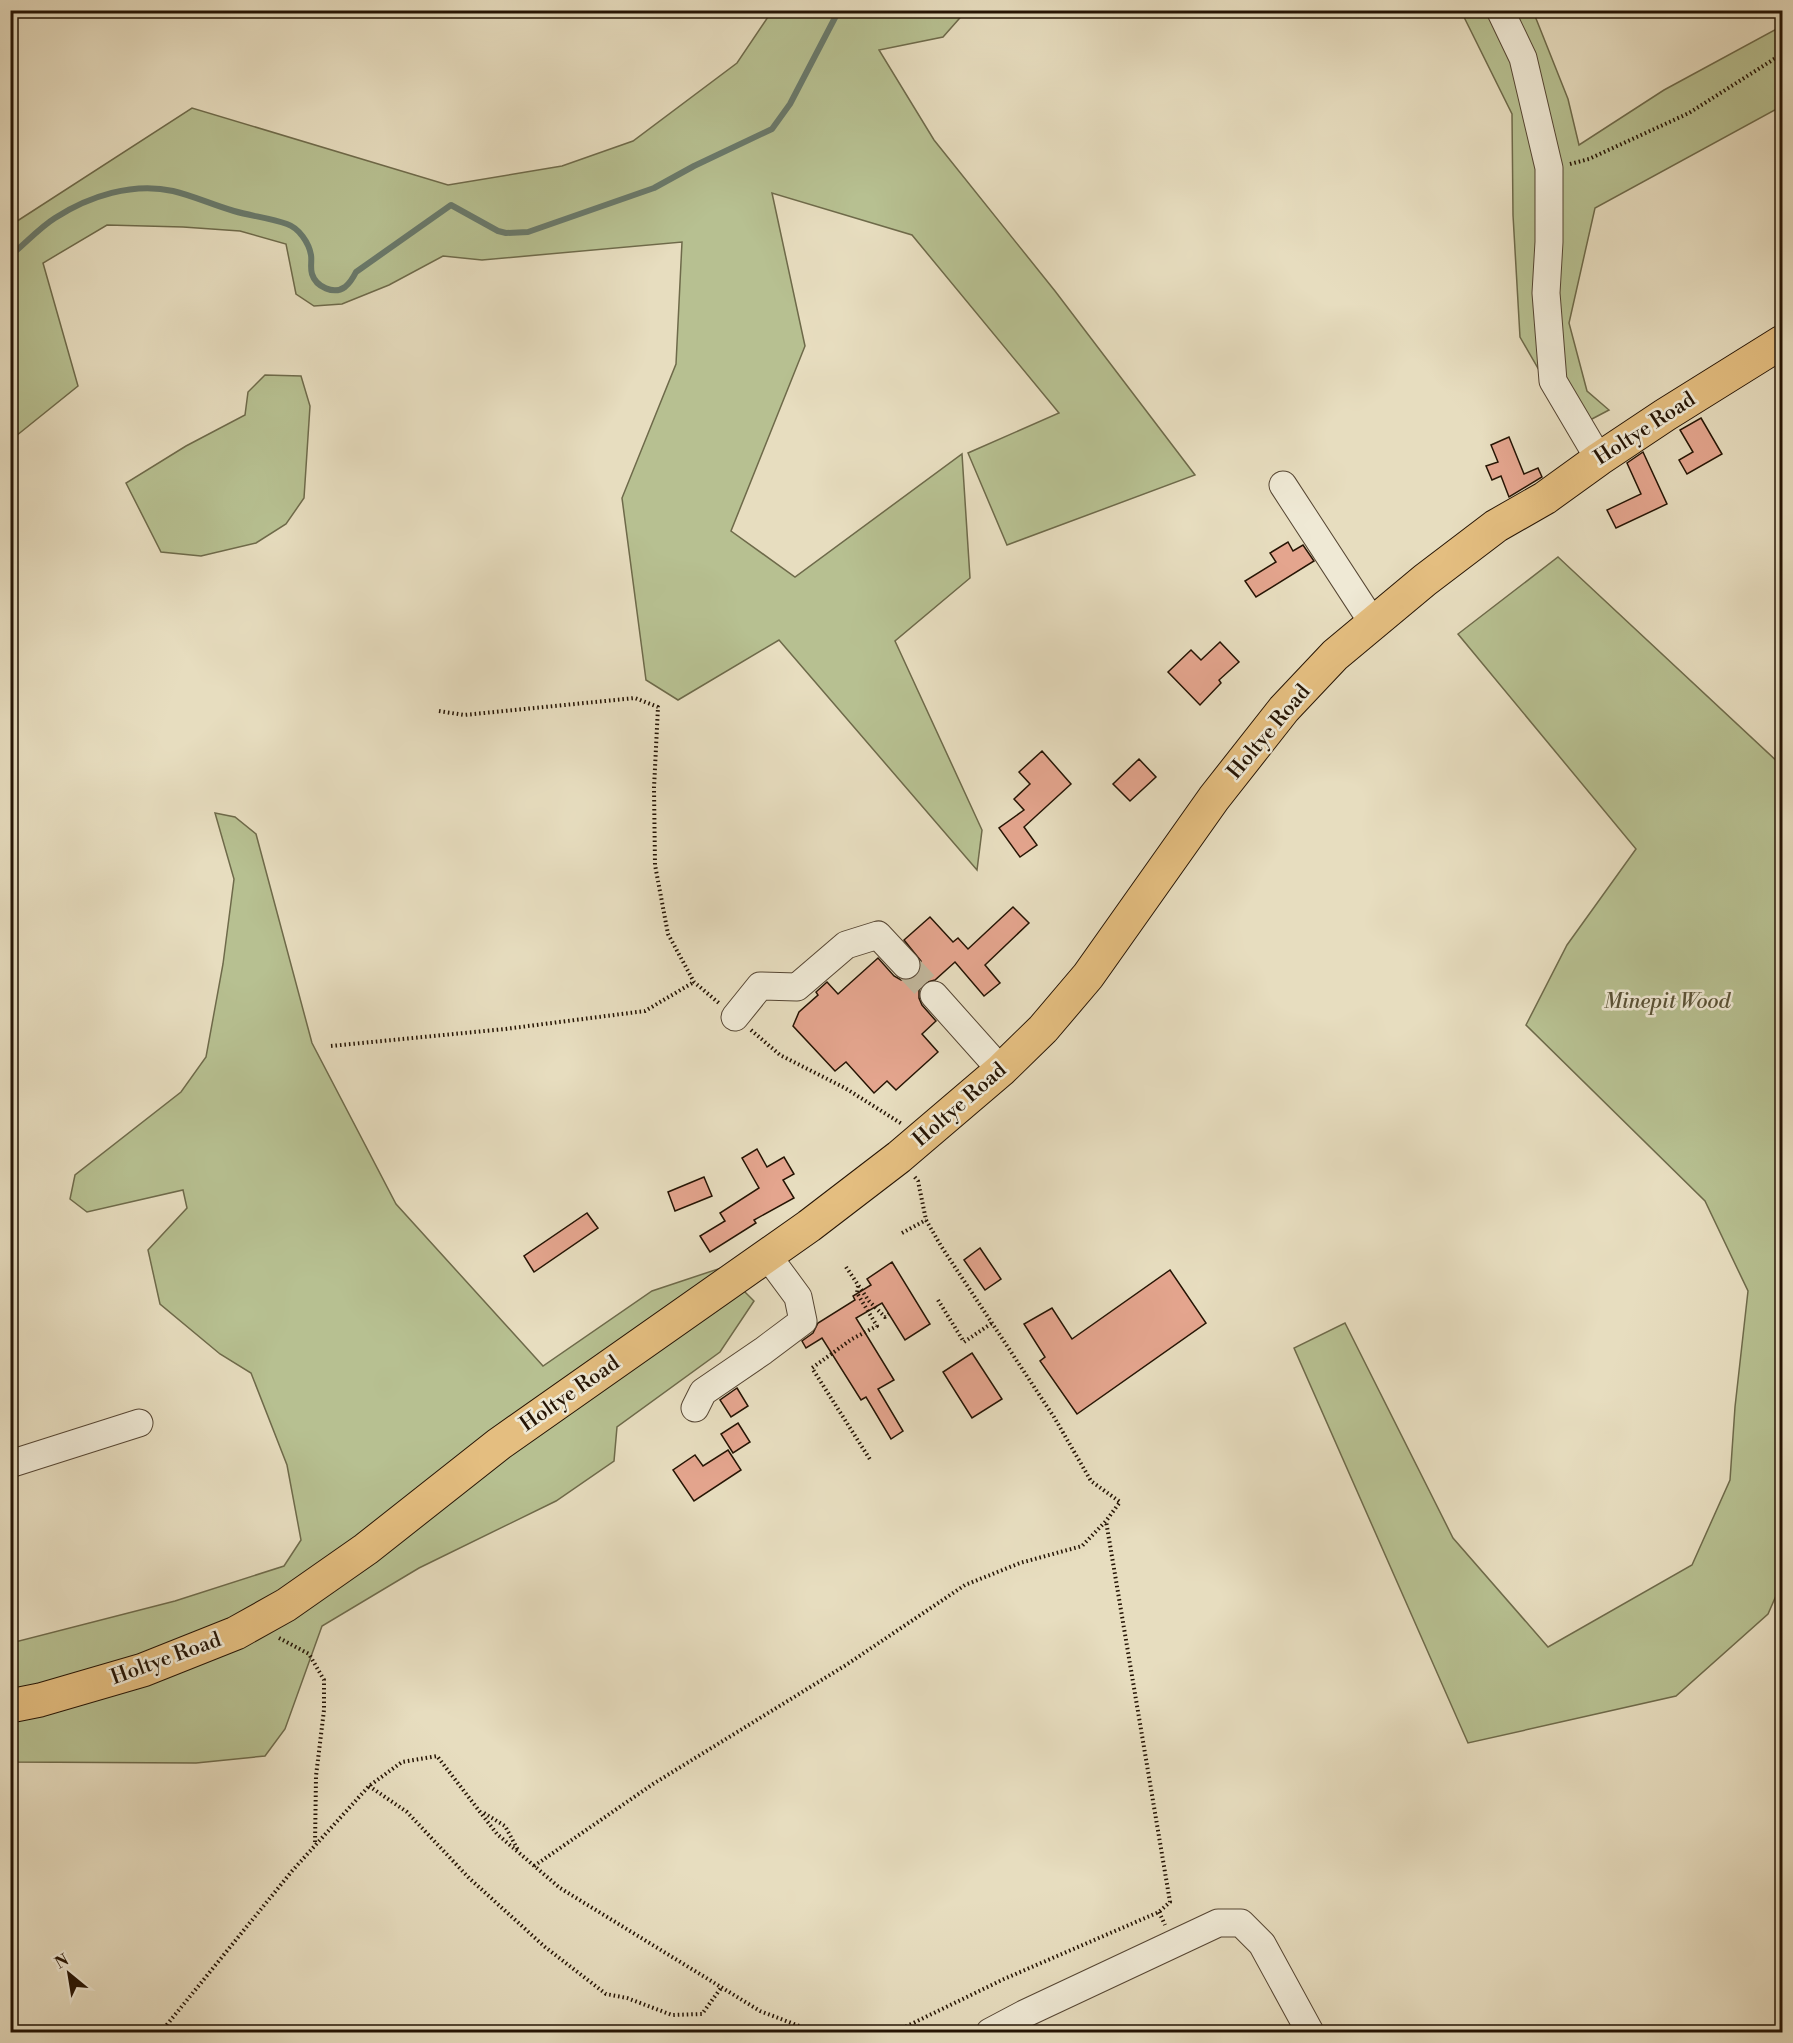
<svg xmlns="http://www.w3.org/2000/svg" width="1793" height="2043" font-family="'Libre Bodoni',serif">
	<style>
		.green { fill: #b7c091; stroke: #6e6a4a; stroke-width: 1.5 }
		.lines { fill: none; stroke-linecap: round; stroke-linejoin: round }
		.stream { stroke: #69796b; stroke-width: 6 }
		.building { fill: #e4a58e; stroke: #251404; stroke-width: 1.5 }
		.minor-tunnel { stroke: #c0b59a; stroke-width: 27; stroke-dasharray: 27 14; stroke-linecap: butt }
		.minor-casing { stroke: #564633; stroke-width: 29 }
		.major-casing { stroke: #251404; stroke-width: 35 }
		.path { stroke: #251404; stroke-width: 4; stroke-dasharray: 1.5 3; stroke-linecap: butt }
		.minor { stroke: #efe9d5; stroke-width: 27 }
		.major { stroke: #e4be80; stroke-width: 33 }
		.labels { text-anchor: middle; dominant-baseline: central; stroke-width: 5; stroke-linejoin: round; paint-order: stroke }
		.street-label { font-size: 21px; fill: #251404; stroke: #efe9d5 }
		.park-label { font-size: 21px; font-style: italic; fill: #585035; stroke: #efe9d5 }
	</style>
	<rect width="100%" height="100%" fill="#e7ddbf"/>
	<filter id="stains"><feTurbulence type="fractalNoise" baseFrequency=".00333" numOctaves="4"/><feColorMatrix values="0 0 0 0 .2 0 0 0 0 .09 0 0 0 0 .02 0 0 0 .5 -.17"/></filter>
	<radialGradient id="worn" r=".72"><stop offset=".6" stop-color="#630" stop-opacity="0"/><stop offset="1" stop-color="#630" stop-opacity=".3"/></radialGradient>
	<g class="green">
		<path d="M966,11L943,37L879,50L934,140L1055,291L1195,475L1007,545L968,453L1059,413L912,235L772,193L805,346L731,531L795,577L962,454L970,578L895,641L982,830L977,870L779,640L678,700L646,680L622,498L676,364L682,242L482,260L443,256L389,285L342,304L314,306L296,294L286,244L240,231L183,227L107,225L43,263L78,386L11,440V225L192,108L448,185L562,166L633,141L737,63L772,11Z"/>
		<path d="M1461,11H1533L1568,99L1579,145L1664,90L1782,26V106L1595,208L1569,323L1587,391L1609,410L1573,429L1520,337L1513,215L1512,114Z"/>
		<path d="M265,375L301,376L310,406L304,498L286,524L256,543L201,556L161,552L126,483L186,446L245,415L248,392Z"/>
		<path d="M1558,557L1782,766V1582L1768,1614L1676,1696L1468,1743L1294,1348L1345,1323L1453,1538L1548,1647L1692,1565L1730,1480L1735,1407L1748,1291L1705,1201L1526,1025L1567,945L1636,849L1458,634Z"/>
		<path d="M215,813L235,817L256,834L312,1043L396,1204L543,1366L652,1291L721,1268L754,1301L720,1352L617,1427L614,1461L556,1501L419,1568L322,1626L285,1729L265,1756L196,1763L11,1762V1643L175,1601L284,1566L301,1540L287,1465L251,1373L220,1354L160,1304L148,1250L187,1208L183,1190L87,1212L70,1199L75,1175L181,1092L206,1057L223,964L234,879Z"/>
	</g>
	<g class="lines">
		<path class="stream" d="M10,256C25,244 39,228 55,218C89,196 133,182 173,191C194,196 213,205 234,211C251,216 270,218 287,224C299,228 309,243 311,255C312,261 310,268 312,274C316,287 334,295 345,287C350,283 353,278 356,272L451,205L498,231L506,233L528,232L654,188L694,166L772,129L790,104L839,10"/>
	</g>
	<g class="building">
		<path d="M1701,418L1722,454L1687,474L1679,460L1693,452L1680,430Z"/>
		<path d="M1509,437L1524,474L1538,468L1542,477L1509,497L1501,476L1492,480L1486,466L1498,462L1491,445Z"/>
		<path d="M1643,452L1667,504L1616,528L1607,510L1641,494L1627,463Z"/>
		<path d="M1288,542L1293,551L1303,545L1314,561L1256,597L1245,581L1276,562L1270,553Z"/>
		<path d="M1220,642L1239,662L1219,680L1221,683L1200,705L1168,672L1191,650L1201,660Z"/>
		<path d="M1042,751L1071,784L1024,827L1037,845L1020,857L999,828L1024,810L1014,799L1030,784L1019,772Z"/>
		<path d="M1139,759L1156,777L1130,801L1113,784Z"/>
		<path d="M1013,907L1029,923L985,965L1000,983L984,996L955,962L935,980L924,983L919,990V998L922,1005L936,1021L922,1034L938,1052L896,1090L887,1081L874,1093L846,1062L835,1071L793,1026L799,1012L818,995L816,992L827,982L838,994L878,958L894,976L901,980H909L916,977L921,969V961L904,940L930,917L953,942L958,938L968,949Z"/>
		<path d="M757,1149L767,1167L784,1157L794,1174L783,1180L794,1198L754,1220L756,1223L710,1252L700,1236L725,1221L720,1213L759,1188L742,1158Z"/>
		<path d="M704,1177L712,1196L675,1211L668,1192Z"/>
		<path d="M587,1213L598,1228L534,1272L524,1256Z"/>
		<path d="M980,1248L1001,1279L985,1290L964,1260Z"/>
		<path d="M892,1262L930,1324L905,1340L882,1303L856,1318L894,1380L878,1389L903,1431L891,1439L866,1397L861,1400L822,1338L806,1348L802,1341L813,1333L818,1323L855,1300L853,1296L871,1285L867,1279Z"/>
		<path d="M1170,1270L1206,1323L1077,1414L1040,1361L1045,1357L1024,1324L1052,1308L1072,1339Z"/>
		<path d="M972,1353L1002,1399L972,1418L943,1372Z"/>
		<path d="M737,1388L748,1406L731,1417L720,1400Z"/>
		<path d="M738,1423L750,1442L733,1453L721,1434Z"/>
		<path d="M728,1450L741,1470L694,1501L673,1470L695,1455L703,1466Z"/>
	</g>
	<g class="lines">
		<path class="minor-tunnel" d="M906,965L934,995"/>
		<defs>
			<g id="minor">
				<path d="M1500,10L1523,58L1549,168V242L1546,293L1553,381L1599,459"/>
				<path d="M1283,485L1373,623"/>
				<path d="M934,995L1001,1070"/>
				<path d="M735,1017L760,986L797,987L846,945L878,935L906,965"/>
				<path d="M695,1408L703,1392L763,1351L803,1321L798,1297L767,1255"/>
				<path d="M10,1464L139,1423"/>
				<path d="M990,2032L1024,2014L1218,1923H1241L1262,1944L1310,2032"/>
			</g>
			<path id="major" d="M10,1706L40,1700L143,1670L236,1633L286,1605L366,1549L499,1444L809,1226L899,1157L1001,1070L1043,1029L1088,976L1214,798L1284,709L1335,655L1425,580L1496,526L1545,498L1599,459L1665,415L1782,342"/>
		</defs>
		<use href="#minor" class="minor-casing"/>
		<use href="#major" class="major-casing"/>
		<g class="path">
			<path d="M1570,164L1589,159L1689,113L1782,54"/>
			<path d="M439,711L464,715L635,698L658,707L654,788L655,865L668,934L694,982L720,1004"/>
			<path d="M751,1030L780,1055L845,1088L902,1124"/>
			<path d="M331,1046L505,1029L645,1011L694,982"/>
			<path d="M902,1233L926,1220"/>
			<path d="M846,1267L869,1301L885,1317L889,1314"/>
			<path d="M858,1286L857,1293L877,1326L852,1339L812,1368L871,1461"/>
			<path d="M938,1300L964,1342L992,1323"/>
			<path d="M279,1638L309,1654L324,1680V1710L316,1776L315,1845"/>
			<path d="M369,1786L407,1812L469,1878L545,1947L606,1994L627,1998L672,2015L702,2014L721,1988"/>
			<path d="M484,1813L505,1826L518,1850"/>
			<path d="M534,1866L653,1784L846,1665L965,1585L1020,1563L1082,1546L1106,1521L1120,1502L1091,1481L1054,1417L941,1246L926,1220L918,1181L913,1175"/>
			<path d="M1159,1912L1165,1925"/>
			<path d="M161,2032L292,1871L369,1786L402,1762L437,1756L497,1834L560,1888L760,2011L815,2032"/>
			<path d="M884,2032L905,2027L1004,1979L1159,1912L1170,1902L1106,1521"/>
		</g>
		<use href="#minor" class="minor"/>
		<use href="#major" class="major"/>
	</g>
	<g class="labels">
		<g class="street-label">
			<text transform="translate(1645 429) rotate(-33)">Holtye Road</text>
			<text transform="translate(1269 732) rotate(-50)">Holtye Road</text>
			<text transform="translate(960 1105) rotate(-41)">Holtye Road</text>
			<text transform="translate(570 1394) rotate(-35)">Holtye Road</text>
			<text transform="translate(166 1659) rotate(-20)">Holtye Road</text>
		</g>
		<g class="park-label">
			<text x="1667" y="1002">Minepit Wood</text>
		</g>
	</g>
	<rect width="1793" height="2043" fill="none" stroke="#e7ddbf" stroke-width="36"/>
	<rect x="12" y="12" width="1769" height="2019" fill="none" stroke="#251404" stroke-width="3"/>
	<rect x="18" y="18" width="1757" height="2007" fill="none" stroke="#251404" stroke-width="1.5"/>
	<g transform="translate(69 1974) rotate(330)" stroke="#efe9d5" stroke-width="4.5" paint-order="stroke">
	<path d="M0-4.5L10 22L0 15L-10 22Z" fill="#251404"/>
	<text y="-9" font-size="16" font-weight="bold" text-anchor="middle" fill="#251404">N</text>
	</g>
	<rect width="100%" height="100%" filter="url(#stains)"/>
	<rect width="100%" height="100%" fill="url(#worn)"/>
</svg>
